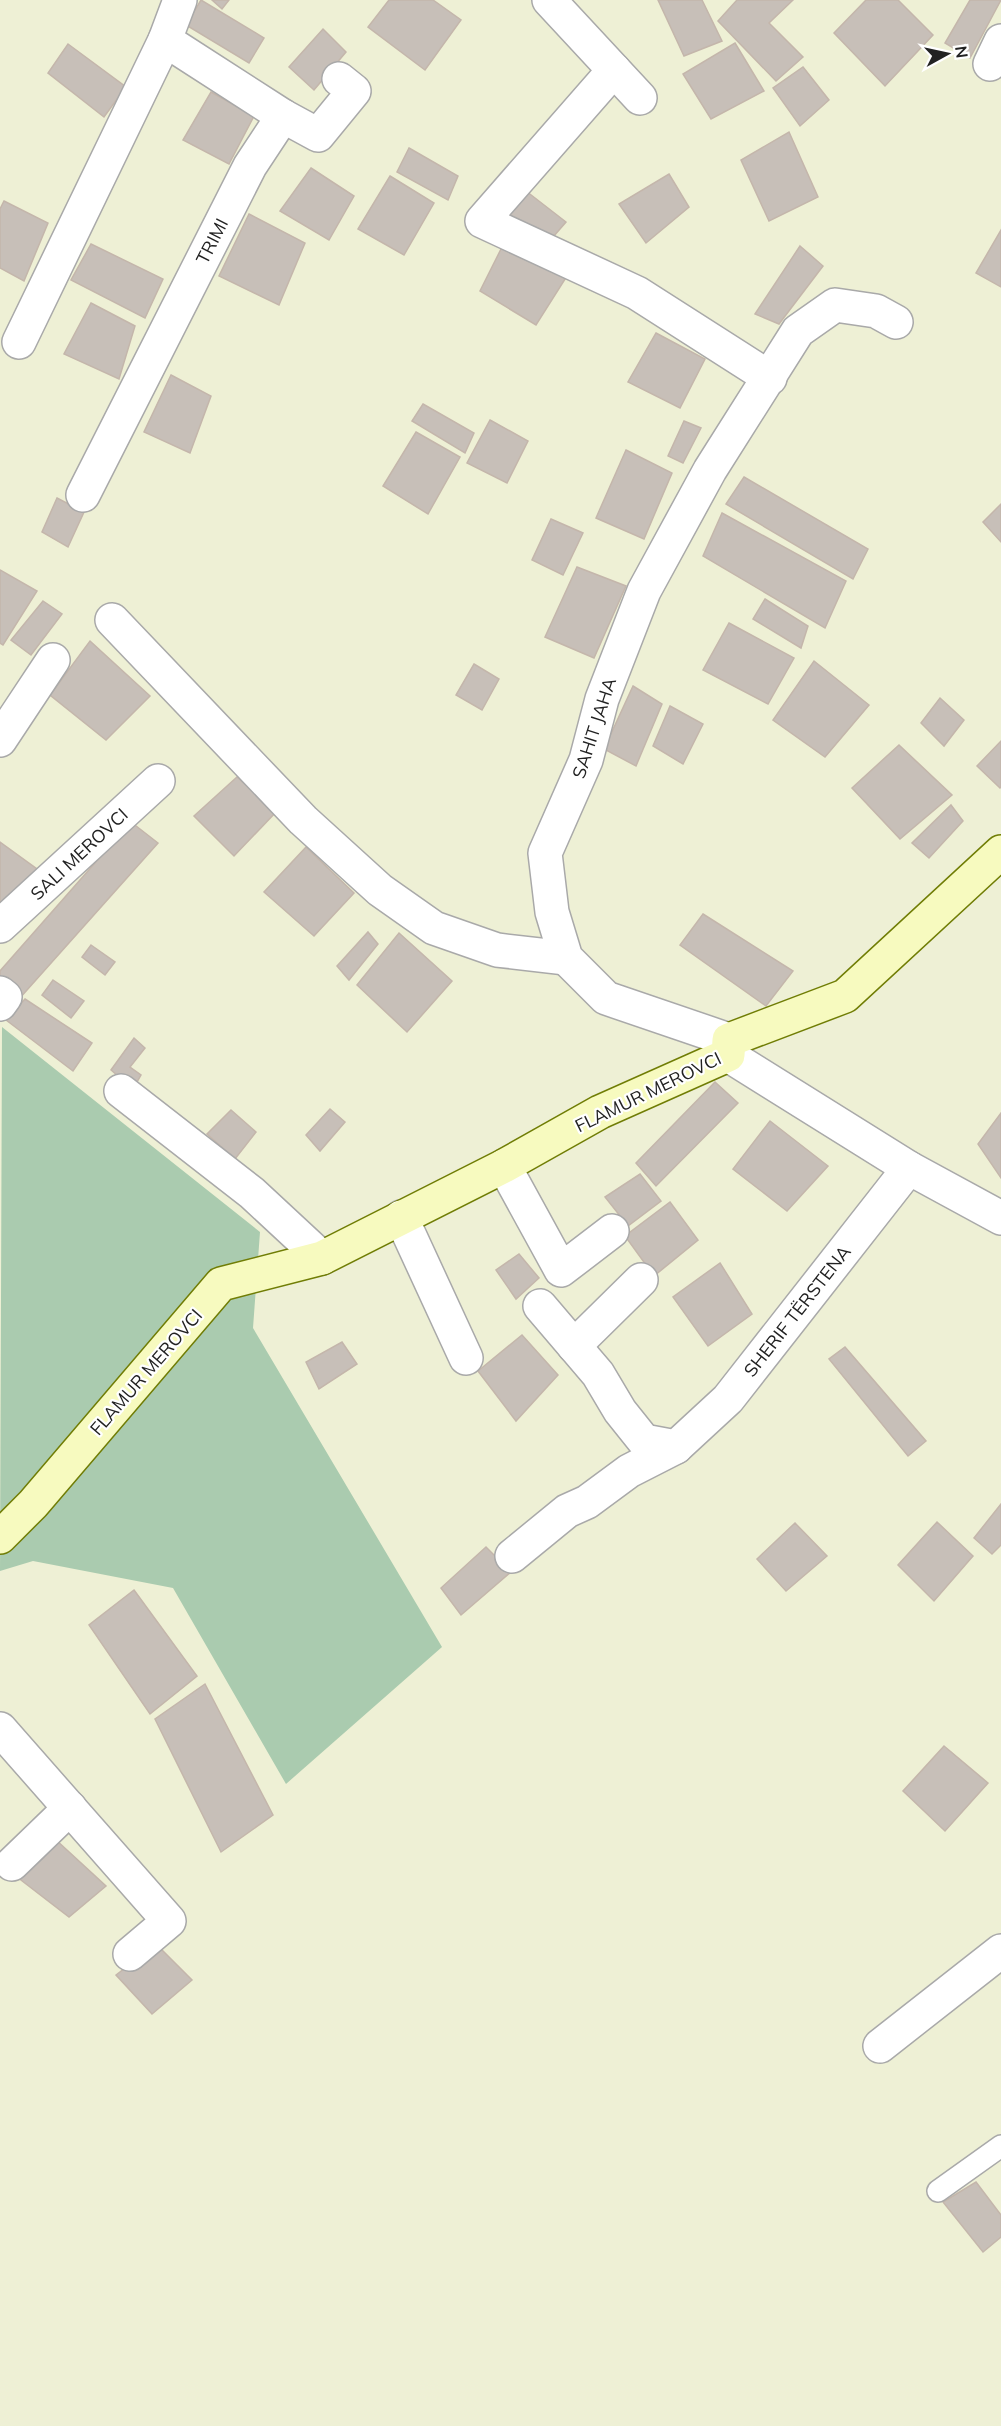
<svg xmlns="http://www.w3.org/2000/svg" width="1001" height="2426" font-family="Mulish,sans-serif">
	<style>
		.farmland { fill: #eef0d5 }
		.cemetery { fill: #aacbaf }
		.building { fill: #c7bfb8; stroke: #c4b6ab; stroke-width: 1.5 }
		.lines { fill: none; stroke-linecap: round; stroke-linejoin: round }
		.lane-casing { stroke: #a9a9a9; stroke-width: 24 }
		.street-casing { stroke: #a9a9a9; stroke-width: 36 }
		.secondary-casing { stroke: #707d05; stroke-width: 36 }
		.lane { stroke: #fff; stroke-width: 21 }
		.street { stroke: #fff; stroke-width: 33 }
		.secondary { stroke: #f7fabf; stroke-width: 33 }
		.labels { text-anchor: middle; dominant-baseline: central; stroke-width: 4.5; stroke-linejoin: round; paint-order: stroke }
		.street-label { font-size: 18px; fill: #222; stroke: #fff }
	</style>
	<rect width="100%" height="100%" fill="#f2efe9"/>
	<rect class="farmland" x="0" y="0" width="1001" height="2426"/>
	<path class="cemetery" d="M2,1027L260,1232L253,1328L442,1647L286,1784L173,1588L33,1561L0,1571Z"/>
	<g class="building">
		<path d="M201,0L264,38L249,63L186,25Z"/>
		<path d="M212,0H229L222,9Z"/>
		<path d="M389,0H433L461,20L425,70L368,27Z"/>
		<path d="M658,0H702L722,41L684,56Z"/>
		<path d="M737,0H793L769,23L803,57L776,81L718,21Z"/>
		<path d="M866,0H898L933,35L885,86L834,33Z"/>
		<path d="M970,0H1001L970,58L945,43Z"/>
		<path d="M323,29L346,52L314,90L289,67Z"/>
		<path d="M735,43L764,91L711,119L683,74Z"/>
		<path d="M68,44L126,87L104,117L48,73Z"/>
		<path d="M803,67L829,100L800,126L773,88Z"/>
		<path d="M211,92L254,116L229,164L183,140Z"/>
		<path d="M789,132L818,197L769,221L741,160Z"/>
		<path d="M409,148L458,176L448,200L397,172Z"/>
		<path d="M311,168L354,196L329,240L280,211Z"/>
		<path d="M669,174L689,207L646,243L619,204Z"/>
		<path d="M390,176L434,203L404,255L358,229Z"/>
		<path d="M526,191L566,222L547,244L508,214Z"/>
		<path d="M4,201L48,223L24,281L0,268V209Z"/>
		<path d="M249,214L305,243L279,305L219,276Z"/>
		<path d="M1001,230V287L976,273Z"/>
		<path d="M506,239L567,276L536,325L480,291Z"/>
		<path d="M91,244L163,279L145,318L71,280Z"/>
		<path d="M800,246L823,266L779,324L755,314Z"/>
		<path d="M91,303L135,326L119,379L64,354Z"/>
		<path d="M656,333L705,359L680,408L628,382Z"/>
		<path d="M171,375L211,396L190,453L144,432Z"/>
		<path d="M423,404L474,433L465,453L412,421Z"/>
		<path d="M490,420L528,441L507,483L467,463Z"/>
		<path d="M684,421L701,428L683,463L668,456Z"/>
		<path d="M416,432L460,457L428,514L383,486Z"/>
		<path d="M626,450L672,473L644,539L596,518Z"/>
		<path d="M744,477L868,549L853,579L726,504Z"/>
		<path d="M57,498L84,512L68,547L42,532Z"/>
		<path d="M1001,504V542L983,522Z"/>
		<path d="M722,513L846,581L825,628L703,556Z"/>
		<path d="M551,519L583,533L563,575L532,560Z"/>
		<path d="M577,567L626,586L594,658L545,637Z"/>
		<path d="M0,570L37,591L3,645L0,643Z"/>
		<path d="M765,599L808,626L801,648L753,619Z"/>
		<path d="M43,601L62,614L31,655L11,640Z"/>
		<path d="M729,623L794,658L768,704L703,670Z"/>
		<path d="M90,641L150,696L106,740L50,695Z"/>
		<path d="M814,661L869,705L825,757L773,720Z"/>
		<path d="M474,664L499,679L482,710L456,695Z"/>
		<path d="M633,686L662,704L636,766L604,749Z"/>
		<path d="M940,698L964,720L944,746L921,723Z"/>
		<path d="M670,706L703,724L683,764L653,746Z"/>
		<path d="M1001,741V787L1000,788L977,766Z"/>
		<path d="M899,745L952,795L900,839L852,788Z"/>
		<path d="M237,777L276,812L234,856L194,816Z"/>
		<path d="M951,805L963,821L929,858L912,843Z"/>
		<path d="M131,822L158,843L19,999L0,984V971Z"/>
		<path d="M0,842L37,869L2,914L0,913Z"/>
		<path d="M306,847L354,893L314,936L264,892Z"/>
		<path d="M703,914L793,971L766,1006L680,945Z"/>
		<path d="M368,932L378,944L349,980L337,966Z"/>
		<path d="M399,933L452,981L407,1032L357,985Z"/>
		<path d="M91,945L115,962L105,975L82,957Z"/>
		<path d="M53,980L84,1001L71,1018L42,995Z"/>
		<path d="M25,999L92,1043L73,1071L6,1020Z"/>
		<path d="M134,1038L145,1048L130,1067L141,1075L133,1089L111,1070Z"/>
		<path d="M715,1082L738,1103L656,1186L636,1163Z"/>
		<path d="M330,1109L345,1122L320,1151L306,1135Z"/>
		<path d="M231,1110L256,1132L235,1159L207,1134Z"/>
		<path d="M1001,1113V1178L978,1144Z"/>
		<path d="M770,1121L828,1166L787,1211L733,1169Z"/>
		<path d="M640,1174L661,1201L628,1226L605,1197Z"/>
		<path d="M670,1202L698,1240L654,1276L625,1236Z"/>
		<path d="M519,1254L539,1278L516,1299L496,1270Z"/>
		<path d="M720,1263L752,1314L708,1346L673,1297Z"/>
		<path d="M522,1335L558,1375L516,1421L478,1371Z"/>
		<path d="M342,1342L357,1364L319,1389L306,1362Z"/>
		<path d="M845,1347L926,1441L908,1456L829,1359Z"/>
		<path d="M1001,1504V1545L992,1554L974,1538Z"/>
		<path d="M937,1522L973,1556L934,1601L898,1565Z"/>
		<path d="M795,1523L827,1556L786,1591L757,1559Z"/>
		<path d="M486,1547L511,1572L461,1615L441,1588Z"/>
		<path d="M134,1590L197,1676L150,1714L89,1625Z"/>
		<path d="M205,1684L273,1815L221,1852L155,1719Z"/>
		<path d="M944,1746L988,1783L945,1831L903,1791Z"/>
		<path d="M55,1839L106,1886L69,1917L17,1877Z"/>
		<path d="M156,1944L192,1980L152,2014L116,1975Z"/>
		<path d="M976,2182L1001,2215V2237L983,2252L943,2202Z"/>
	</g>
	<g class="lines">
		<defs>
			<path id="lane" d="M938,2191L1001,2146"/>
			<g id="street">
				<path d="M549,0L640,98"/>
				<path d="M990,64L1001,41"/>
				<path d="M614,70L482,221L637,293L770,378"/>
				<path d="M283,116L318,135L354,91L339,79"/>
				<path d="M19,342L165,40L180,0"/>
				<path d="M83,495L250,166L283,116L165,40"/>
				<path d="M112,620L303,820L380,890L434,928L497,950L566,958"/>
				<path d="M0,740L53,660"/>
				<path d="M0,926L158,781"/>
				<path d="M0,993L5,997L0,1004"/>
				<path d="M729,1040L606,998L566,958L552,912L545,853L586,760L602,699L644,591L710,470L798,331L835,305L876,311L896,322"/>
				<path d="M728,1055L909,1168L1001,1218"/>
				<path d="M121,1091L252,1193L322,1258"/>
				<path d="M504,1166L561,1270L612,1231"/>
				<path d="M401,1217L466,1358"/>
				<path d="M540,1306L598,1374L620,1411L644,1441L676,1447L728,1399L909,1168"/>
				<path d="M574,1346L641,1280"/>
				<path d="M512,1556L567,1511L587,1502L629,1471L676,1447"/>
				<path d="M0,1729L169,1921L130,1954"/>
				<path d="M12,1864L70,1808"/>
				<path d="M880,2046L1001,1951"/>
			</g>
			<path id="secondary" d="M0,1537L33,1504L221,1284L322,1258L504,1166L600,1112L728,1055L729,1040L845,996L1001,852"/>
		</defs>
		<use href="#lane" class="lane-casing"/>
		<use href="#street" class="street-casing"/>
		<use href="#secondary" class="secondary-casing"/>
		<use href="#lane" class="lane"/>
		<use href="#street" class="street"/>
		<use href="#secondary" class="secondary"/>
	</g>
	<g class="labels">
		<g class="street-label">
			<text transform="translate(212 241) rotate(-63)">TRIMI</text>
			<text transform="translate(594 728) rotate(-72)">SAHIT JAHA</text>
			<text transform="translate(79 854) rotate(-43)">SALI MEROVCI</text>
			<text transform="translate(648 1092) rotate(-26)">FLAMUR MEROVCI</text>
			<text transform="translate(797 1311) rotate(-52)">SHERIF TËRSTENA</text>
			<text transform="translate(146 1372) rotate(-49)">FLAMUR MEROVCI</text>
		</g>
	</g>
	<g transform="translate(947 54) rotate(82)" stroke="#ffffff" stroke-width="4.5" paint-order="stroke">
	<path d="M0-4.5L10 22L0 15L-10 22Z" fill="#222222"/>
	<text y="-9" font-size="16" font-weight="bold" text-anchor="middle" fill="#222222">N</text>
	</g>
</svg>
